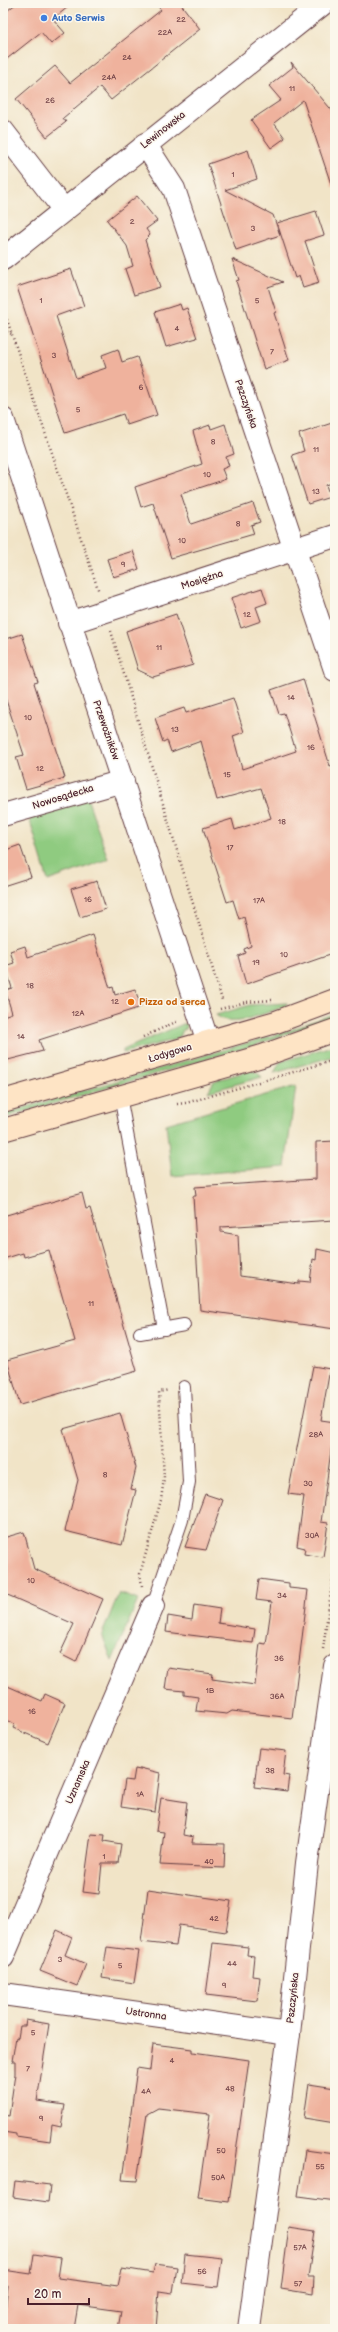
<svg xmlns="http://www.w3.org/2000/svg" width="338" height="2332" font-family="'Balsamiq Sans',sans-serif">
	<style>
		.green { fill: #8fcb80; stroke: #6c7556 }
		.building { fill: #efb29d }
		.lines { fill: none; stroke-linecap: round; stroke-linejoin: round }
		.lane-casing { stroke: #633d42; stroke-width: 14 }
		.street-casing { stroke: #633d42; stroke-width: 24 }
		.secondary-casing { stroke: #633d42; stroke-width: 24 }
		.path { stroke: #633d42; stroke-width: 2.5; stroke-dasharray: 1 3; stroke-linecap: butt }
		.lane { stroke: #fff; stroke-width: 12 }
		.street { stroke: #fff; stroke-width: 22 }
		.secondary { stroke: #fee4c5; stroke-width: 22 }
		.shop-dot { fill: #3f7fe0; stroke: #fbf7ec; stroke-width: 1.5 }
		.food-dot { fill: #e8710a; stroke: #fbf7ec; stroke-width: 1.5 }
		.labels { text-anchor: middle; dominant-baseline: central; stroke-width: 3; stroke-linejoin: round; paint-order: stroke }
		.number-label { font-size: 8px; fill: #734448 }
		.shop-label { font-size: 10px; font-weight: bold; fill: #366cbe; stroke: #fbf7ec; text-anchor: start }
		.street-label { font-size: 10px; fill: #4a1f2b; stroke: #fbf7ec }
		.food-label { font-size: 10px; font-weight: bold; fill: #c56008; stroke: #fbf7ec; text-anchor: start }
	</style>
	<rect width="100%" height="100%" fill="#fbf7ec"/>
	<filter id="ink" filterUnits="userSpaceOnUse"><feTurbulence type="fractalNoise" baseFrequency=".025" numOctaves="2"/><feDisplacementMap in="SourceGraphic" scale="8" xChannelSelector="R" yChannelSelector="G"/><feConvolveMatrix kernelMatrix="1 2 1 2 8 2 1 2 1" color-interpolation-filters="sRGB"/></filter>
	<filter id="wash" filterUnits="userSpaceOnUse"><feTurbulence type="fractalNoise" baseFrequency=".012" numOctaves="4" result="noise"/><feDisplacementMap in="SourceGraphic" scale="16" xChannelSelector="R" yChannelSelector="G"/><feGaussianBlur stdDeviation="0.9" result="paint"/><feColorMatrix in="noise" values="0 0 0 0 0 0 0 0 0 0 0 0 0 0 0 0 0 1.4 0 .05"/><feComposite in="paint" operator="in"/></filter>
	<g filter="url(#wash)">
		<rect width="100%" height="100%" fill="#f1e4c7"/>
		<g class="green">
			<path d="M87,797L108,859L48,881L28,814Z"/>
			<path d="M287,1003L286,1006C267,1012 232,1029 216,1015L250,1005Z"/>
			<path d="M335,1013V1017L252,1046L3,1118V1114L285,1032Z"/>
			<path d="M183,1024H187L186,1029L183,1030L180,1036L173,1040L123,1053V1050Z"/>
			<path d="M335,1045V1056L274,1073L280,1062Z"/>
			<path d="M248,1071H255L262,1077L208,1092L214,1081Z"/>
			<path d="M296,1086L285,1167L172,1176L166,1124Z"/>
			<path d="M119,1593L138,1600L112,1661L102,1634Z"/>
		</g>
		<g id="blocks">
			<g class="building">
				<path d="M17,3H73L53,19L65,33L51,44L41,32L3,62V14Z"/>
				<path d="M155,3H180L200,29L111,100L100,87L63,118L66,122L47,137L16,99L55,66L70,83L161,10Z"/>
				<path d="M291,62L335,114V186L332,187L303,100L274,123L285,138L271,148L251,120L281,100L269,86L293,67Z"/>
				<path d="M248,150L257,179L225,190L273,215L280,235L236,250L208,164Z"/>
				<path d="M137,196L157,221L146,229L150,235L145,240L160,287L134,295L125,269L133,266L127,246L107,220Z"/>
				<path d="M316,211L324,235L305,241L319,283L303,288L299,276L295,278L277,223Z"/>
				<path d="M232,259L283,282L268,287L276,312L274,313L289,360L264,369L236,281L239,280Z"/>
				<path d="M71,269L84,306L56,316L76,378L106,368L102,355L118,349L122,362L137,357L157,415L127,425L123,414L65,433L17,287Z"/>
				<path d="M180,304L182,310L187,308L197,338L166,347L155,312Z"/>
				<path d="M335,422V482L326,485L330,497L308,504L292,455L304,451L299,434Z"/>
				<path d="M225,424L234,454L226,457L229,466L222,469L226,479L181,494L191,524L253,503L260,522L251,525L254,534L171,558L153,503L141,507L135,487L202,464L193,431L210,425L211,429Z"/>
				<path d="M133,551L139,569L113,577L107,559Z"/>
				<path d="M262,588L267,603L256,607L261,621L241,628L231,598Z"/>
				<path d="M176,614L193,665L153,677L138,670L126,631Z"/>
				<path d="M22,634L38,682L34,683L65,778L26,789L16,757L24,755L3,691V640Z"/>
				<path d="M303,679L330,766L335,764V953L246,984L238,956L245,953L244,949L251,946L244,917L239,919L233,900L227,902L203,828L232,819L235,830L271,818L261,788L217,800L201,741L171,752L167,740L163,742L155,718L184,708L186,713L233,698L244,732L233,736L242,769L296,751L284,713L279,714L271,690Z"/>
				<path d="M20,845L31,877L3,886V851Z"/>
				<path d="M97,881L106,909L80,917L71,889Z"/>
				<path d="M93,935L110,988L113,987L115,995L135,989L141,1007L39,1040L43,1051L8,1060L3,1043V1016L12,1013L5,990L12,988L5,966L14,963L10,951L25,946L28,957Z"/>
				<path d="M335,1141V1220L221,1227V1232L238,1235L240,1276L299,1284V1281L310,1282L313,1259L316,1260L317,1249L335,1253V1329L200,1310L193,1196H196L195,1187L316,1179V1142Z"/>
				<path d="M82,1193L86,1209L90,1208L137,1371L20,1405L7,1360L75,1341L49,1250L24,1257L23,1253L3,1259V1216Z"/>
				<path d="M313,1366L330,1369L321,1420L335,1422L321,1522L328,1523L323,1557L304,1554L305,1548L297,1546L304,1496L288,1494Z"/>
				<path d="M120,1413L136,1468L131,1489L136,1490L122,1545L65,1531L78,1480L63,1429Z"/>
				<path d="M205,1494L223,1500L206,1550L185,1547Z"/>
				<path d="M24,1532L34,1569L103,1599L76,1662L60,1654L74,1624L3,1593V1538Z"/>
				<path d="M259,1579L289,1583V1588L308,1590L292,1718L232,1711L227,1714L196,1711L198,1697L184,1695V1691L165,1689L168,1668L213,1674L212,1679L255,1685L260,1643L266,1644L272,1602L256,1600Z"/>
				<path d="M194,1605L220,1609L218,1623L255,1629L253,1643L166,1632L168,1616L192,1620Z"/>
				<path d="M3,1684L42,1701L45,1694L65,1703L48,1743L13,1728L15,1724L3,1719Z"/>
				<path d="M259,1748L286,1751L283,1775L289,1776L287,1791L254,1787Z"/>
				<path d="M140,1768L160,1773L155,1812L121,1807L125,1780L133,1781L135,1769L140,1770Z"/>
				<path d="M161,1798L187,1802L183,1835L193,1837L192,1843L225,1844L224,1868L160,1865L164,1832L156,1831Z"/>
				<path d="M91,1834L105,1835L104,1841L121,1844L118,1863H102L99,1894L83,1892Z"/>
				<path d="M148,1889L231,1901L226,1932L179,1925L176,1946L141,1942Z"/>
				<path d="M57,1930L72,1937L65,1955L86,1964L77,1986L40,1971Z"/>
				<path d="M213,1943L248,1947L247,1955L254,1956L252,1976L260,1977L257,2001L206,1995Z"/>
				<path d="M107,1947L139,1951L134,1983L102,1978Z"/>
				<path d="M26,2020L49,2024L37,2101L65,2105L61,2127L52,2125L50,2141L16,2136V2134L3,2132V2115L9,2116L15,2074V2061H12L16,2037L18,2038L20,2026H25Z"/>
				<path d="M153,2044L193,2049V2052L249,2060L229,2202L198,2198L210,2114L158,2108L147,2114L137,2181L122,2180L137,2068L150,2070Z"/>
				<path d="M309,2084L335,2088V2123L304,2118Z"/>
				<path d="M305,2150L335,2154V2201L298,2196Z"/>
				<path d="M15,2181L50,2185L48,2202L13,2197Z"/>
				<path d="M289,2227L315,2231L308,2277H314L313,2294L281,2289Z"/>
				<path d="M34,2254L61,2258L58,2278L118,2286L122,2268L153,2273L155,2264L177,2267L173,2293L159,2291L156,2329H118L121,2311L78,2305L74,2329H3L8,2286H3V2270L31,2274Z"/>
				<path d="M185,2254L222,2258L218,2287L182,2283Z"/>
			</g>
		</g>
	</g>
	<g filter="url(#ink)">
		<use href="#blocks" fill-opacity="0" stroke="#633d42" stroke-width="1"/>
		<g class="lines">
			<defs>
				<g id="lane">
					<path d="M120,1096L164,1329"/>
					<path d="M140,1333L184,1325"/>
					<path d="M153,1606L182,1520L189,1482L184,1387"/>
				</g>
				<g id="street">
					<path d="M3,131L64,210"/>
					<path d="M145,144L174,189L335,670"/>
					<path d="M3,259L324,3"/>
					<path d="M3,419L208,1042"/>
					<path d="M69,623L335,536"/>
					<path d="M3,815L123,781"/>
					<path d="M3,1957L153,1606"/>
					<path d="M3,1994L289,2034"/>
					<path d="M249,2329L289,2034L307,1863L335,1666"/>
				</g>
				<g id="secondary">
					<path d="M3,1101L276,1022L335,1000"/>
					<path d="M3,1130L262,1056L335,1030"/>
				</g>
			</defs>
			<use href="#lane" class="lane-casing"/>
			<use href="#street" class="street-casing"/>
			<use href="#secondary" class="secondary-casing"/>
			<g class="path">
				<path d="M3,308L99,592"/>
				<path d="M3,330L12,334"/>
				<path d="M111,631L222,1000"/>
				<path d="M220,1009L246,1002L272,1000"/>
				<path d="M143,1037L178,1021"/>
				<path d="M177,1104L186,1103L335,1060"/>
				<path d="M142,1586L140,1574L161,1500L164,1478L159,1392L169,1390"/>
				<path d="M323,1649L335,1562"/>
			</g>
			<use href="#lane" class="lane"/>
			<use href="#street" class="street"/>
			<use href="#secondary" class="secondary"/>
		</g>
	</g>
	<circle class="shop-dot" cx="44" cy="18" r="4"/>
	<circle class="food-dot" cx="131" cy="1002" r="4"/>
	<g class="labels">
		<g class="number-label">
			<text x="181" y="19">22</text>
			<text x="165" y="32">22A</text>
			<text x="127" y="57">24</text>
			<text x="109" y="77">24A</text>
			<text x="292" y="88">11</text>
			<text x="50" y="100">26</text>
			<text x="233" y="174">1</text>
			<text x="132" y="221">2</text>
			<text x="253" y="228">3</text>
			<text x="41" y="300">1</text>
			<text x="257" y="300">5</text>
			<text x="177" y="328">4</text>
			<text x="272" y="351">7</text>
			<text x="54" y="355">3</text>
			<text x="141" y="387">6</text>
			<text x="78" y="409">5</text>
			<text x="213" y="441">8</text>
			<text x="316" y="449">11</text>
			<text x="207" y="474">10</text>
			<text x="316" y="491">13</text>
			<text x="238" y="523">8</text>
			<text x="182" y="540">10</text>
			<text x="123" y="564">9</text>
			<text x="247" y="614">12</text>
			<text x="159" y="647">11</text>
			<text x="291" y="697">14</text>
			<text x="28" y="717">10</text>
			<text x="175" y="729">13</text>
			<text x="311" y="747">16</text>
			<text x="40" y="768">12</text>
			<text x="227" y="774">15</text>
			<text x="282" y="821">18</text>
			<text x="230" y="847">17</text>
			<text x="88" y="899">16</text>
			<text x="259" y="900">17A</text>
			<text x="284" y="954">10</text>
			<text x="256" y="962">19</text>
			<text x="30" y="985">18</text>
			<text x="115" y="1001">12</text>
			<text x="78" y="1013">12A</text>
			<text x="21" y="1036">14</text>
			<text x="91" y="1303">11</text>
			<text x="316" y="1434">28A</text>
			<text x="105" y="1474">8</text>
			<text x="308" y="1483">30</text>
			<text x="312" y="1535">30A</text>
			<text x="31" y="1580">10</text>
			<text x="282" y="1595">34</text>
			<text x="279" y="1658">36</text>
			<text x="210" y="1690">1B</text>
			<text x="277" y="1696">36A</text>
			<text x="32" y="1711">16</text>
			<text x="270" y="1770">38</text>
			<text x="140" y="1794">1A</text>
			<text x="104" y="1856">1</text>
			<text x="209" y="1861">40</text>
			<text x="214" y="1918">42</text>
			<text x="60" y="1959">3</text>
			<text x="232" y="1963">44</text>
			<text x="120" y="1965">5</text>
			<text x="224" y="1985">9</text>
			<text x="33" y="2032">5</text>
			<text x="172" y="2060">4</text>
			<text x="28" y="2068">7</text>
			<text x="230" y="2088">48</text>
			<text x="146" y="2091">4A</text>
			<text x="41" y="2118">9</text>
			<text x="221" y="2150">50</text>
			<text x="320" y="2166">55</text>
			<text x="218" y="2177">50A</text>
			<text x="300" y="2247">57A</text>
			<text x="202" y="2271">56</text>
			<text x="298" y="2283">57</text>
		</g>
		<g class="shop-label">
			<text x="52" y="18">Auto Serwis</text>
		</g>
		<g class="street-label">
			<text transform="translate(163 130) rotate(-38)">Lewinowska</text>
			<text transform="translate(246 404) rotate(71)">Pszczyńska</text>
			<text transform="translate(202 580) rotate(-18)">Mosiężna</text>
			<text transform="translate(106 730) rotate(71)">Przewoźników</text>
			<text transform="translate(63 797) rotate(-17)">Nowosądecka</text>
			<text transform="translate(170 1053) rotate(-17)">Łodygowa</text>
			<text transform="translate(78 1782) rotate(-67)">Uznamska</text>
			<text transform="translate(293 1998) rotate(-84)">Pszczyńska</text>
			<text transform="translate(146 2014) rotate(8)">Ustronna</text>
		</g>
		<g class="food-label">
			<text x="139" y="1002">Pizza od serca</text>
		</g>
	</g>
	<rect width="338" height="2332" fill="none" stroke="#fbf7ec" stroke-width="16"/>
	<path d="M28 2298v6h61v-6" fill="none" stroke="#4a1f2b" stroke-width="2"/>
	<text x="34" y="2298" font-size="12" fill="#4a1f2b" stroke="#fbf7ec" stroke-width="3" paint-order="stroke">20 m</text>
</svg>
